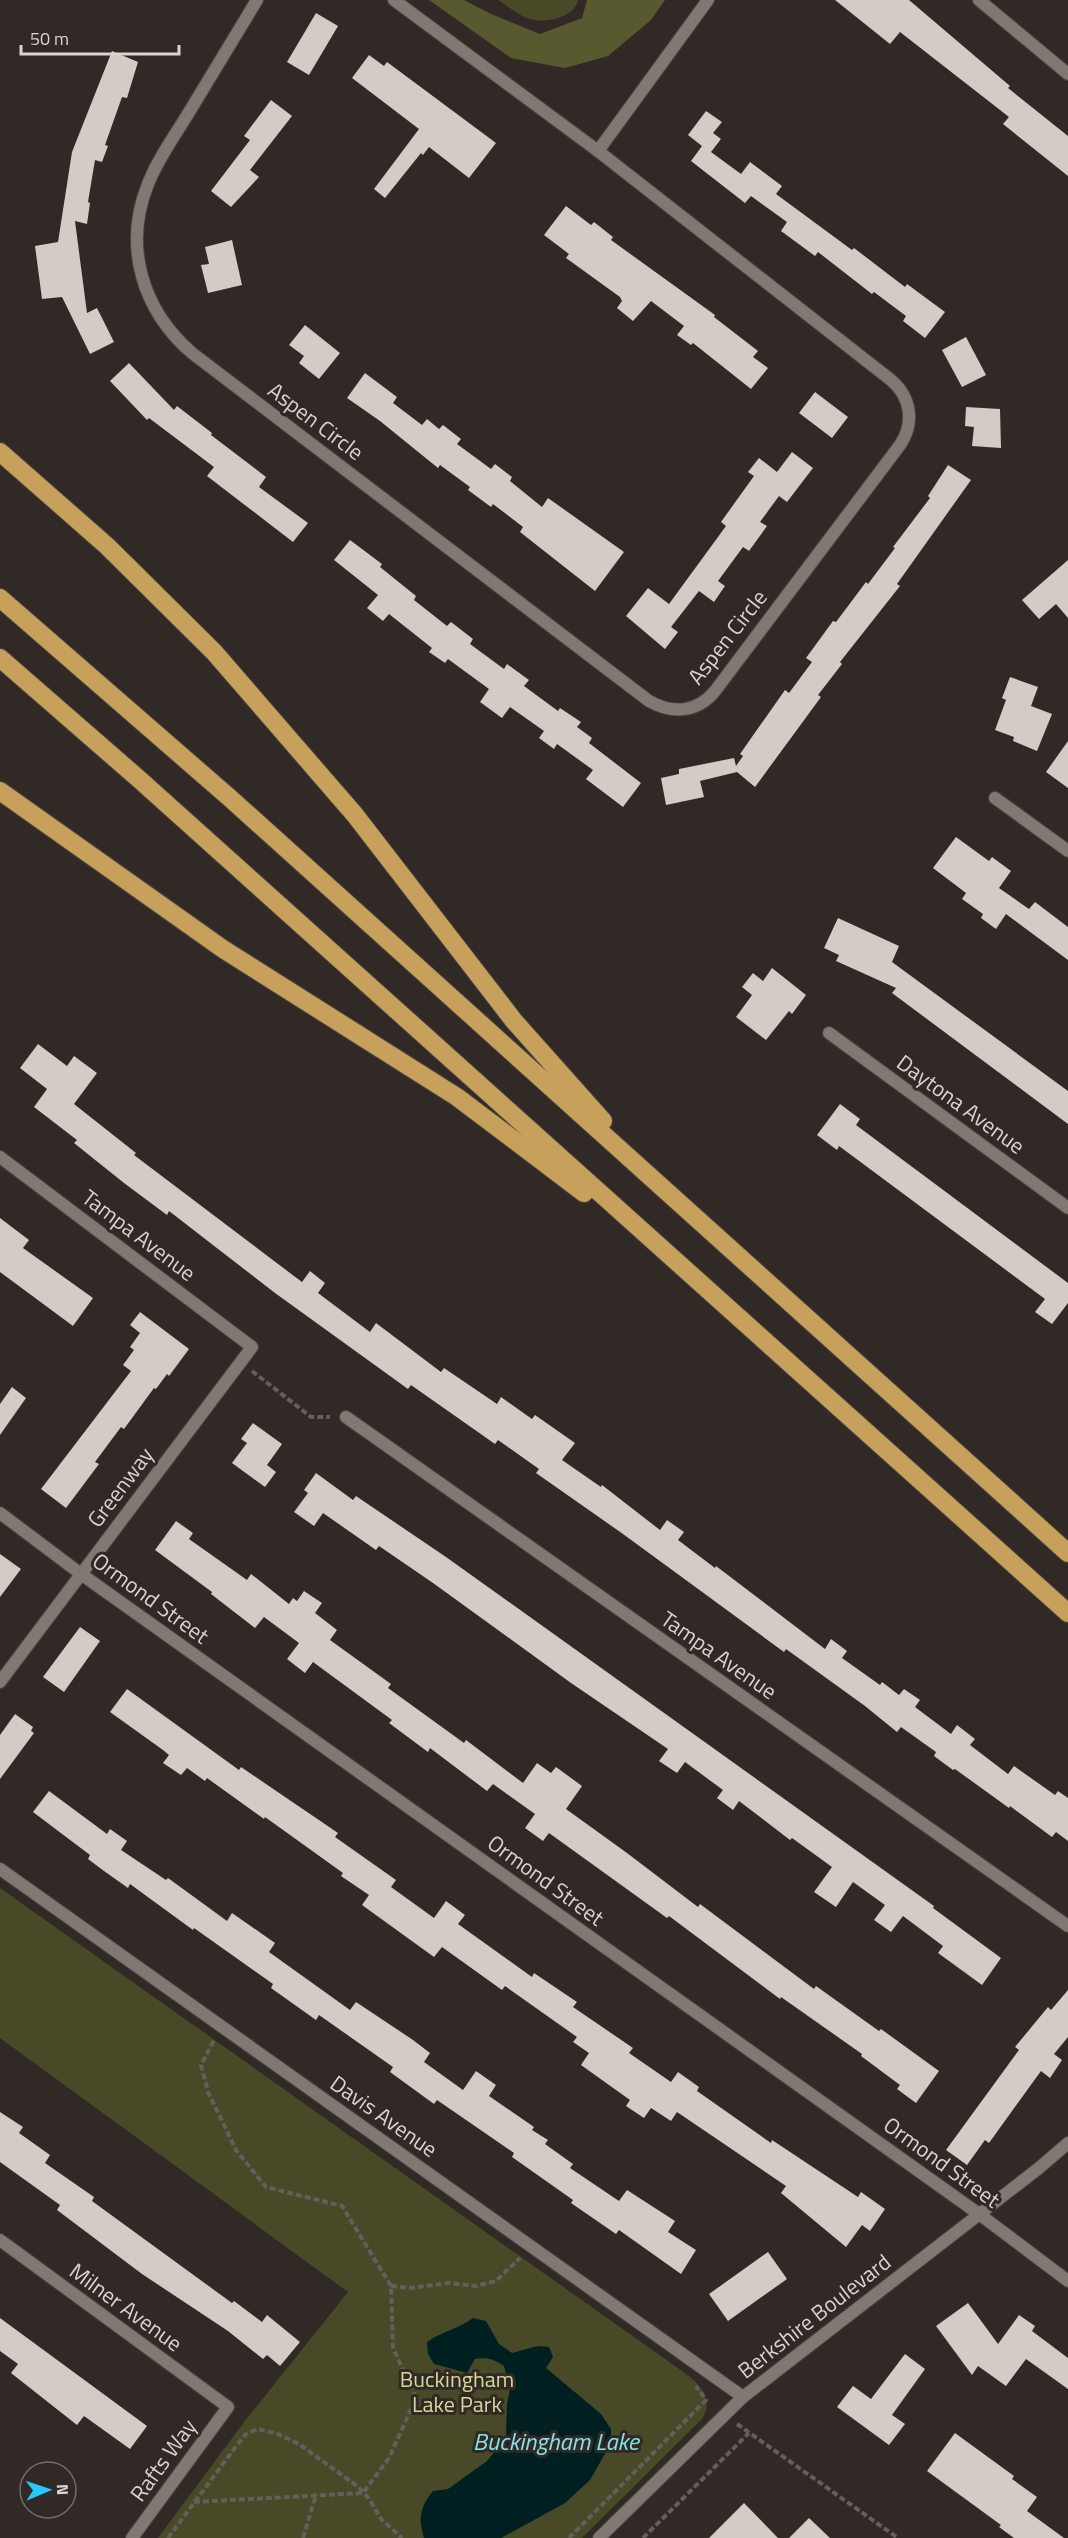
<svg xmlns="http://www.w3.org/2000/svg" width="1068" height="2538" font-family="'Titillium Web',sans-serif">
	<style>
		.green { fill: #484a27 }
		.forest { fill: #58592f }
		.water { fill: #001f20 }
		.building { fill: #d4cac6 }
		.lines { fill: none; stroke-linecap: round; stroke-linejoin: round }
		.street-casing { stroke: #4a4441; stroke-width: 14 }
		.highway-casing { stroke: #4a4441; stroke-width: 20 }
		.path { stroke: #655e5b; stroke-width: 4; stroke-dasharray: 6 3; stroke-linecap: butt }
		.street { stroke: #807873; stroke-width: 12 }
		.highway { stroke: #c7a15c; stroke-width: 18 }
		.labels { text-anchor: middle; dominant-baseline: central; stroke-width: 6; stroke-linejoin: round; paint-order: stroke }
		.street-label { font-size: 22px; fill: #d9d4d2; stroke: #302925 }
		.park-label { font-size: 22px; fill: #d6d993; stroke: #302925 }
		.water-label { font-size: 24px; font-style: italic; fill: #84e4e6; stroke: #302925 }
	</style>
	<rect width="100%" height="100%" fill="#302925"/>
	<g class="green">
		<path d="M498,0H578C575,17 546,24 530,19C519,16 508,6 498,0Z"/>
		<path d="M0,1888L689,2376C703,2388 713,2402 702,2419L582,2538H158L241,2426L348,2292L0,2038Z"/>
	</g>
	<path class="forest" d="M429,0H464L491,14L540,34L582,18L587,0H665L651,20L608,56L565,68L511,58Z"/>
	<path class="water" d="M473,2318L486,2321L499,2344L512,2353L538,2346L549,2347L553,2357L546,2368L601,2414L611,2429V2443L590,2480L565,2503L501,2538H424C418,2518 420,2507 433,2491L448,2489L487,2461L503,2442L506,2435L507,2405L510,2388L504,2366C494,2359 487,2357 475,2359L467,2373L434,2364L428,2354L427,2342C442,2331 459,2329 473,2318Z"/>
	<g class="building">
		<path d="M835,0H909L1010,86L1008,88L1068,136V176L1003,124L1009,117L900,32L890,44Z"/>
		<path d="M316,13L338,26L309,75L287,62Z"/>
		<path d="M112,51L138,62L127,98L122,97L105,145L108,146L102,162L95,160L88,202L90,203L87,224L75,221L87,313L97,308L114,342L90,354L62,297L42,299L35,246L58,242L72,152Z"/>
		<path d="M369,55L384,66L387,62L496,143L469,178L429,147L423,155L421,153L385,198L374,189L419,129L352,78Z"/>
		<path d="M271,100L292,116L250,170L259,177L231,207L211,191L250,140L244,136Z"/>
		<path d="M706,111L722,122L713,133L721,139L711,152L741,174L750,162L782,186L776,194L852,250L854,248L905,287L907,284L945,312L925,338L903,321L906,316L874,292L872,294L818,252L815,256L781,231L787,222L751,196L745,203L691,161L702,146L688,135Z"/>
		<path d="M566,206L591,225L594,222L613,237L611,240L715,315L714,317L758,351L753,357L768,368L751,389L693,343L691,345L677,335L684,326L651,301L633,321L617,308L622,301L620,297L566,258L569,254L544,235Z"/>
		<path d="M232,240L242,285L208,293L201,265L209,264L205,247Z"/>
		<path d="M305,325L340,353L319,379L299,363L304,356L289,345Z"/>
		<path d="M966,337L986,375L962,387L942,350Z"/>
		<path d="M129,363L174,410L177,406L212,433L211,435L266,477L259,487L308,523L293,542L207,476L214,467L149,418L147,420L110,381Z"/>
		<path d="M365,373L397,397L393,403L422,425L427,419L439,429L443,425L461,439L457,444L491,469L495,464L512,477L510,481L542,507L548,498L624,552L595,591L520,532L523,527L493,504L491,507L468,490L470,487L440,465L438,468L380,421L347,398Z"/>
		<path d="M815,392L848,417L832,438L799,413Z"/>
		<path d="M966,407L1000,409L1001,448L972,446L974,427L965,426Z"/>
		<path d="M792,452L813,468L787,502L779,496L760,522L767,526L749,551L743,547L718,581L725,586L714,602L699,591L671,627L678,632L665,649L626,616L648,588L669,604L726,526L721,522L754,476L748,472L759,458L777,472Z"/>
		<path d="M948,465L971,480L897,584L900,586L840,662L842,664L818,695L821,697L755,787L737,772L700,781L704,797L666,805L661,778L679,774V769L734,758L736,766L743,756L740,754L785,690L789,693L812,662L806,658L833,621L836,622L866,582L868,584L895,548L893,547L930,498L928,496Z"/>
		<path d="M350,540L382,564L380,567L416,596L414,600L447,626L451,622L473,639L470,644L504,669L507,664L529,680L524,686L558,711L560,708L581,722L577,727L592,738L589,743L641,783L623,807L586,779L593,770L557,744L554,749L539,738L544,731L510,707L502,718L480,702L489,689L448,659L445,663L429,652L432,648L389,614L383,621L367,608L378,595L334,560Z"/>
		<path d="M1068,560V618L1056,604L1039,619L1022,600Z"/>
		<path d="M1010,677L1038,687L1031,706L1052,714L1037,751L1013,741L1014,737L995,730L1006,700L1002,698Z"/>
		<path d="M1068,741V788L1046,772Z"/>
		<path d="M956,837L989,861L992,857L1011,871L999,888L1029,909L1035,902L1068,927V960L1006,914L996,929L981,918L983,914L962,899L966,893L933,868Z"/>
		<path d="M838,918L899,946L892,962L1068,1091V1124L892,993L896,988L836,961L839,955L824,948Z"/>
		<path d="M772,968L806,995L792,1014L789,1011L766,1040L736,1017L752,995L742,987L753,973L763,981Z"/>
		<path d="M38,1044L67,1066L74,1056L97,1073L74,1104L136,1153L134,1155L290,1273L302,1282L310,1271L325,1283L318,1293L370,1332L376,1323L441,1372L444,1368L497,1404L501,1397L532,1419L535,1415L575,1443L562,1460L601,1487L602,1485L660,1530L667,1520L684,1532L678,1540L715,1568L716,1566L825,1649L831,1639L847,1651L842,1658L880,1685L882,1682L899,1695L904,1689L920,1700L915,1707L951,1734L957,1725L975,1739L970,1745L1008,1774L1014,1766L1055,1795L1058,1791L1068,1798V1841L1056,1832L1052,1837L1010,1806L1009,1808L955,1769L953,1770L934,1756L936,1752L901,1727L897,1732L865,1706L786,1649L784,1652L623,1534L536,1473L539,1469L498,1440L495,1444L411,1385L408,1389L275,1293L169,1211L167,1215L124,1183L74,1143L77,1140L34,1107L47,1089L20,1068Z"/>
		<path d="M840,1104L860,1119L856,1125L1068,1283V1303L1052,1324L1035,1312L1045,1299L839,1146L837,1150L817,1135Z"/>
		<path d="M0,1218L29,1240L23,1248L93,1298L73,1326L0,1272Z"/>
		<path d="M140,1312L189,1349L169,1376L167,1374L156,1389L154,1388L124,1429L121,1427L95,1462L99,1464L66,1508L41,1489L131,1371L123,1365L134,1350L130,1347L140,1333L130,1325Z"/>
		<path d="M12,1387L26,1398L0,1435V1404Z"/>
		<path d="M253,1423L282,1444L267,1465L276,1472L265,1487L232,1463L247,1443L241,1439Z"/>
		<path d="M316,1473L353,1500L356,1496L446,1557L934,1906L933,1908L1001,1958L982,1985L938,1953L943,1946L903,1916L891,1932L874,1920L885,1905L853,1882L836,1907L814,1892L832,1867L792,1838L790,1840L739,1801L733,1810L717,1798L723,1790L685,1762L677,1773L659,1761L668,1749L571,1683L433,1583L379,1546L376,1550L323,1513L314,1526L294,1512L308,1493L304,1490Z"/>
		<path d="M176,1521L193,1533L189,1539L247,1580L251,1574L289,1604L293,1598L297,1601L304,1591L322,1603L315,1613L337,1630L330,1640L391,1684L388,1688L464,1743L466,1740L523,1783L537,1763L551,1773L556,1767L582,1786L566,1809L627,1853L698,1907L700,1904L814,1989L816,1986L879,2031L881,2029L939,2071L916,2103L897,2089L900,2085L861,2056L862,2054L781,1997L780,1999L669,1916L667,1918L549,1833L543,1841L525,1828L535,1814L493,1784L487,1791L430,1748L428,1752L389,1723L392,1720L313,1662L305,1673L287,1659L299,1643L264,1617L255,1628L211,1594L212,1592L155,1550Z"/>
		<path d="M0,1554L21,1569L0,1597Z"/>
		<path d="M80,1627L100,1641L64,1692L43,1677Z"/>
		<path d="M127,1689L239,1770L241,1767L338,1833L335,1837L396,1880L391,1887L434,1918L446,1901L465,1915L458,1924L532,1977L534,1973L577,2002L573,2007L633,2048L629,2053L671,2082L678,2072L699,2087L697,2091L771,2143L772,2140L858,2197L861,2192L885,2209L870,2231L862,2225L846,2247L781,2193L786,2186L677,2112L671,2121L651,2108L644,2118L626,2106L630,2100L581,2065L589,2053L573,2042L577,2037L505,1986L502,1990L442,1947L434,1957L362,1905L369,1895L341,1876L343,1873L265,1817L264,1819L207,1778L205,1781L187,1768L181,1775L163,1763L169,1755L163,1750L110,1712Z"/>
		<path d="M15,1714L33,1727L31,1731L34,1733L0,1779V1735Z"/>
		<path d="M49,1791L107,1834L110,1829L127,1841L121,1850L166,1880L168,1878L227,1921L232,1913L275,1943L269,1952L350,2010L356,2002L413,2040L430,2053L424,2062L463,2090L476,2071L496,2085L489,2096L534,2127L532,2130L548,2140L545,2144L573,2164L570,2168L619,2201L627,2190L675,2221L668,2232L696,2250L681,2274L619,2230L616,2234L571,2203L573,2200L512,2157L514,2153L437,2100L434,2104L390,2072L393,2067L319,2015L316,2020L271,1988L273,1984L194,1928L193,1930L130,1884L128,1888L104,1871L88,1859L90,1855L33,1812Z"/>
		<path d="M1068,1990V2037L1054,2054L1062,2060L1050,2078L1041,2071L989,2143L985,2140L967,2165L946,2150L1019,2050L1015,2047L1048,2007L1051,2010Z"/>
		<path d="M0,2112L23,2127L19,2133L50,2155L45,2163L94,2197L92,2201L232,2303L234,2301L262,2322L267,2315L300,2342L280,2366L267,2355L263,2359L228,2331L142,2274L57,2210L60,2205L0,2162Z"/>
		<path d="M768,2252L787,2279L728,2321L709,2294Z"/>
		<path d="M968,2303L998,2344L1019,2315L1035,2326L1032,2331L1068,2358V2389L1026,2359L1006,2386L978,2366L972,2375L936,2326Z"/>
		<path d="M0,2318L147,2426L130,2449L84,2416L77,2425L11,2373L18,2364L0,2351Z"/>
		<path d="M905,2354L925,2369L892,2415L905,2424L889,2445L837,2407L853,2386L871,2399Z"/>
		<path d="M955,2433L1014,2476L1012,2479L1037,2497L1027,2511L1064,2538H1014L999,2527L1001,2525L927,2471Z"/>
		<path d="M744,2503L778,2538H709Z"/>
		<path d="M809,2518L830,2538H789Z"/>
	</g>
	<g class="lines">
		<defs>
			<g id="street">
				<path d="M257,0C235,36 213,73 191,109C176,134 158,158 148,184C123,246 142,310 192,353L649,701C672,714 697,713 715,691L900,445C915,423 911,397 891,380L598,151L394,0"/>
				<path d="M979,0L1068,74"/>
				<path d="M598,151L708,0"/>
				<path d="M995,798L1068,851"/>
				<path d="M829,1033L1068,1208"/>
				<path d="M0,1157L252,1347L0,1682"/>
				<path d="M346,1417L1068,1926"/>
				<path d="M0,1513L81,1574L979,2214L1068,2281"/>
				<path d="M0,1869L743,2397"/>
				<path d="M0,2240L228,2407L132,2538"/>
				<path d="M599,2538L743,2397L1039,2168L1068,2143"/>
			</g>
			<g id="highway">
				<path d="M0,452L107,546L214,652L355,815L514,1021L603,1121"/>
				<path d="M0,598L231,799L1068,1553"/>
				<path d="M0,658L140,780L1068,1613"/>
				<path d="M0,791L223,949L457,1097L584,1193"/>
			</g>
		</defs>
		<use href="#street" class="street-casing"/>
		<use href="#highway" class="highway-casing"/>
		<g class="path">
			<path d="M252,1371L311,1417H330"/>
			<path d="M391,2286L411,2288L448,2283L476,2286L496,2281L520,2258"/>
			<path d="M737,2424L898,2538"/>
			<path d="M194,2502L363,2493L389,2458L416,2398L393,2348L391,2286L342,2206L266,2187L236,2150L208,2092L201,2065L214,2040"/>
			<path d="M168,2538L237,2445L246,2434L258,2429L278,2434L299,2444L357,2486L370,2500L381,2519L402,2538"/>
			<path d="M303,2538L316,2495"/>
			<path d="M569,2538L706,2400L696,2386"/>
			<path d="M643,2538L749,2433"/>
		</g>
		<use href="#street" class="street"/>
		<use href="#highway" class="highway"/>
	</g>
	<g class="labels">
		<g class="street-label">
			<text transform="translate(316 421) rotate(37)">Aspen Circle</text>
			<text transform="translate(727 637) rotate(-52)">Aspen Circle</text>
			<text transform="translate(961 1104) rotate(36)">Daytona Avenue</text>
			<text transform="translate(139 1235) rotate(37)">Tampa Avenue</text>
			<text transform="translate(120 1487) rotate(-53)">Greenway</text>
			<text transform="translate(151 1598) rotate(36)">Ormond Street</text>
			<text transform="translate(719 1655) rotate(35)">Tampa Avenue</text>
			<text transform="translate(546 1880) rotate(36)">Ormond Street</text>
			<text transform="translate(384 2116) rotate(35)">Davis Avenue</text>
			<text transform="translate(942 2162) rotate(36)">Ormond Street</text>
			<text transform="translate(126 2307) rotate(36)">Milner Avenue</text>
			<text transform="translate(814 2316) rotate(-38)">Berkshire Boulevard</text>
			<text transform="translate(163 2460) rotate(-54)">Rafts Way</text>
		</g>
		<g class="park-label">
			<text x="457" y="2379">Buckingham<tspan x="457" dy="25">Lake Park</tspan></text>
		</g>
		<g class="water-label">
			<text x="556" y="2441">Buckingham Lake</text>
		</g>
	</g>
	<g transform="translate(48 2490) rotate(88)"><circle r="28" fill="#302925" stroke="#746d6a" stroke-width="1.5"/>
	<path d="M0-4.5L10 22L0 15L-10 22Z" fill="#26c9fe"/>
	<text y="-9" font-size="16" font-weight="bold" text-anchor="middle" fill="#d9d4d2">N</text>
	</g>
	<path d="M21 45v9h158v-9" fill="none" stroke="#d9d4d2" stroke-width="3"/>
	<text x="30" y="45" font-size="18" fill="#d9d4d2" stroke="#302925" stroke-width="4.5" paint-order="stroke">50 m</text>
</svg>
